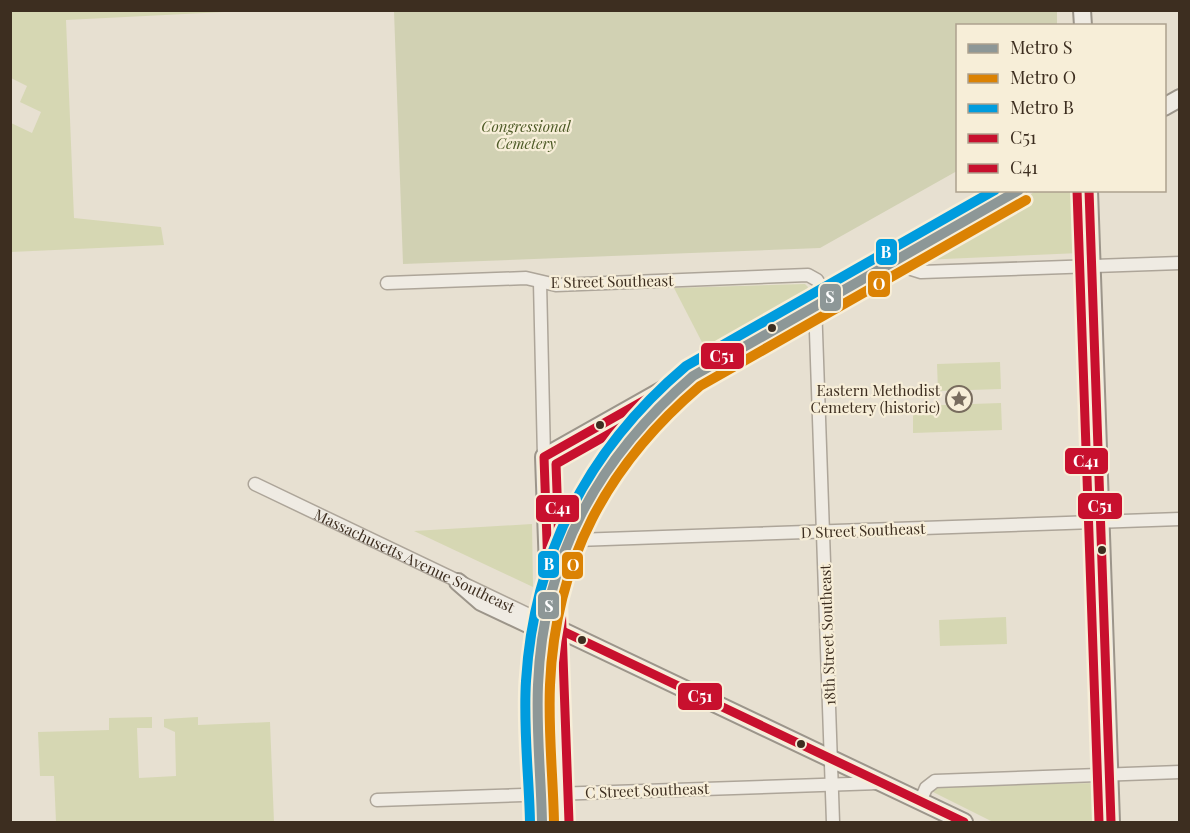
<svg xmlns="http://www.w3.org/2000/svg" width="1190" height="833" font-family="'Playfair Display',serif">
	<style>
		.green { fill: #d6d7b3 }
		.cemetery { fill: #d1d1b3 }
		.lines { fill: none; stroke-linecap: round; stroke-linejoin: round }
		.street-casing { stroke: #ada599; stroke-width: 15 }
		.secondary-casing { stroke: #9c958a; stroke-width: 20 }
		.street { stroke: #efebe3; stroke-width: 12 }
		.secondary { stroke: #efebe3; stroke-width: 16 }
		.bus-1-casing { stroke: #f7eed8; stroke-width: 14 }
		.bus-2-casing { stroke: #f7eed8; stroke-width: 14 }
		.bus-1 { stroke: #c8102e; stroke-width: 9 }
		.bus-2 { stroke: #c8102e; stroke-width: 9 }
		.metro-1-casing { stroke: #f7eed8; stroke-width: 15 }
		.metro-2-casing { stroke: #f7eed8; stroke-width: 15 }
		.metro-3-casing { stroke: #f7eed8; stroke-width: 15 }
		.metro-1 { stroke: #8d9797; stroke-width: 10 }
		.metro-2 { stroke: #db8203; stroke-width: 10 }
		.metro-3 { stroke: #009cde; stroke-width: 10 }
		.bus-dot { fill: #3d2e20; stroke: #f7eed8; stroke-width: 2 }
		.labels { text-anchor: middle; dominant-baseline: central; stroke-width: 4.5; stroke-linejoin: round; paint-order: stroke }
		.park-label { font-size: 15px; font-style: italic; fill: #4d5a26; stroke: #f7eed8 }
		.street-label { font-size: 15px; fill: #3d2e20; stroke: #f7eed8 }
		.poi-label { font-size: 15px; fill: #3d2e20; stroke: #f7eed8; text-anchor: end }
		.line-badge { stroke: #f7eed8; stroke-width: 2 }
		.badge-label { font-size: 16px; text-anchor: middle; font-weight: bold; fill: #fff }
	</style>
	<rect width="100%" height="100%" fill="#e7e0d1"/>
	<g class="green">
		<path d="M11,10L244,11L66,20L74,218L161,227L164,245L11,252V123L32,133L41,112L20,102L27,86L11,78Z"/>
		<path d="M1036,191H1080L1083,247L1080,253L922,260L921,255Z"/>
		<path d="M805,284L808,287L805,295L706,350L674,288Z"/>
		<path d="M1000,362L1001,389L938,391L937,364Z"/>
		<path d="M1001,403L1002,430L913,433V406Z"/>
		<path d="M532,524L533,587L414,531Z"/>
		<path d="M1006,617L1007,644L940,646L939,620Z"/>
		<path d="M152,717V728H137L139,778L176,776L175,732L164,727V719L198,717V725L270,722L274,822H56L54,776H40L38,732L109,730V718Z"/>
		<path d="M1094,783L1101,789L1102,822H993L931,791L933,787Z"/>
	</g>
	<path class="cemetery" d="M1057,11V25L958,26L957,171L820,248L403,264L394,11Z"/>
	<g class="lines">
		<defs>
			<g id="street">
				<path d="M896,259L905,267L921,272L1180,263"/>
				<path d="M540,282L544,457"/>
				<path d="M387,283L526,278L556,285L808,275L817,280L827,297"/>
				<path d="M815,303L833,822"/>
				<path id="s1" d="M255,484L550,625"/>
				<path d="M547,541L1180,519"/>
				<path d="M377,800L879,783"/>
				<path d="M920,802L926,788L935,781L1180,772"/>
			</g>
			<g id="secondary">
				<path d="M1082,10L1083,26"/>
				<path d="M1164,107L1180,98"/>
				<path d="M1089,190L1111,822"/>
				<path d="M458,582L481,602L551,635"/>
				<path d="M550,625L964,822"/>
				<path d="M557,822L544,457L1017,190"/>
			</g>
		</defs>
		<use href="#street" class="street-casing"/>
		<use href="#secondary" class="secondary-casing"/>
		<use href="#street" class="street"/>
		<use href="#secondary" class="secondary"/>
		<defs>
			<g id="bus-1">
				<path d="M1089,190L1111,822"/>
				<path d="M964,822L550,625L544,457L1016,190"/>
			</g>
			<g id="bus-2">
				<path d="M1077,190L1099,822"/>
				<path d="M569,822L556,464L1023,200"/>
			</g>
		</defs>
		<use href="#bus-1" class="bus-1-casing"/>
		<use href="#bus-2" class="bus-2-casing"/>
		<use href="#bus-1" class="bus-1"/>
		<use href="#bus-2" class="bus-2"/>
		<defs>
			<path id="metro-1" d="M542,822C541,776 536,731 538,685C543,557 598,458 693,376L1019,190"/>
			<path id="metro-2" d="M554,822C553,776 548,731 550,685C555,562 607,465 700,386L1026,200"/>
			<path id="metro-3" d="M530,822C529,775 523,728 526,681C534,553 588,449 686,366L995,190"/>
		</defs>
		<use href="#metro-1" class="metro-1-casing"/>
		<use href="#metro-2" class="metro-2-casing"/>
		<use href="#metro-3" class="metro-3-casing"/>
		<use href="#metro-1" class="metro-1"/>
		<use href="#metro-2" class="metro-2"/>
		<use href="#metro-3" class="metro-3"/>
	</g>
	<defs>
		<symbol id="sight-ring" viewBox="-11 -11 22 22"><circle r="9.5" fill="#f7eed8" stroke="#786c5e" stroke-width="1.5"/><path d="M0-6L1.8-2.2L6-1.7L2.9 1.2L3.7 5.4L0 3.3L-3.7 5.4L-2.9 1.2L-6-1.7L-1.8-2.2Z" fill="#786c5e"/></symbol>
	</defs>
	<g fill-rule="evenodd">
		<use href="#sight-ring" x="944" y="384" width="30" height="30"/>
	</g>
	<g class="bus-dot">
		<circle cx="772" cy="328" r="5"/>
		<circle cx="600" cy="425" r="5"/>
		<circle cx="1102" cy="550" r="5"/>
		<circle cx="582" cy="640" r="5"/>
		<circle cx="801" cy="744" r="5"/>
	</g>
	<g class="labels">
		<g class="park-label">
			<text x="526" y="126">Congressional<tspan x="526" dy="17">Cemetery</tspan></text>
		</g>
		<g class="street-label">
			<text transform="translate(612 281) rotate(-1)">E Street Southeast</text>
			<text transform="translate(863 530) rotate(-2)">D Street Southeast</text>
			<text stroke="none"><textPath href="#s1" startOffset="177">Massachusetts Avenue Southeast</textPath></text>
			<text transform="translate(827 635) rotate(-92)">18th Street Southeast</text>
			<text transform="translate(647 790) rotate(-2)">C Street Southeast</text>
		</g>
		<g class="poi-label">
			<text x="940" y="390">Eastern Methodist<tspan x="940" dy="17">Cemetery (historic)</tspan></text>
		</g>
	</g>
	<g class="line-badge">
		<rect x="875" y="238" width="23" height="28" rx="6" fill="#009cde"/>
		<rect x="867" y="270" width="24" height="28" rx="6" fill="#db8203"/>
		<rect x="819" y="283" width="23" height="29" rx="6" fill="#8d9797"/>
		<rect x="700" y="342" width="45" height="28" rx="6" fill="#c8102e"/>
		<rect x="1064" y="447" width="45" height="28" rx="6" fill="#c8102e"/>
		<rect x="1077" y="492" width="46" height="28" rx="6" fill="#c8102e"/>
		<rect x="535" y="494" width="45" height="29" rx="6" fill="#c8102e"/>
		<rect x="537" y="550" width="23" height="29" rx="6" fill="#009cde"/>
		<rect x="561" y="551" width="23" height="29" rx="6" fill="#db8203"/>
		<rect x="537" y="591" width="23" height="29" rx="6" fill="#8d9797"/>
		<rect x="677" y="682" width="46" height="29" rx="6" fill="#c8102e"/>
	</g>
	<g class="badge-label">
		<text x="886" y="258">B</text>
		<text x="879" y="290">O</text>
		<text x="830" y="303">S</text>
		<text x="722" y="362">C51</text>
		<text x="1086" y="467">C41</text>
		<text x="1100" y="512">C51</text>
		<text x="558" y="514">C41</text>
		<text x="549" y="570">B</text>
		<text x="573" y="571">O</text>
		<text x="549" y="612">S</text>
		<text x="700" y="702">C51</text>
	</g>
	<rect width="1190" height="833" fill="none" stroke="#3d2e20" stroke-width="24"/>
	<rect x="956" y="24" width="210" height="168" fill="#f7eed8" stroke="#ada18e" stroke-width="1.5"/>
	<rect x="968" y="44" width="30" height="9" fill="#8d9797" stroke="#ada18e" stroke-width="1.5"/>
	<text x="1010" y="54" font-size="18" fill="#3d2e20">Metro S</text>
	<rect x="968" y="74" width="30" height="9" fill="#db8203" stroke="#ada18e" stroke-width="1.5"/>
	<text x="1010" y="84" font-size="18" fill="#3d2e20">Metro O</text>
	<rect x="968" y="104" width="30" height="9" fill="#009cde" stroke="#ada18e" stroke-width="1.5"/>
	<text x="1010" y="114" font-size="18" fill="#3d2e20">Metro B</text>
	<rect x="968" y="134" width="30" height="9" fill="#c8102e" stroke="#ada18e" stroke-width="1.5"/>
	<text x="1010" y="144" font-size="18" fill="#3d2e20">C51</text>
	<rect x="968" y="164" width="30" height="9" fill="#c8102e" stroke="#ada18e" stroke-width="1.5"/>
	<text x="1010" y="174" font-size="18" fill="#3d2e20">C41</text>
</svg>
